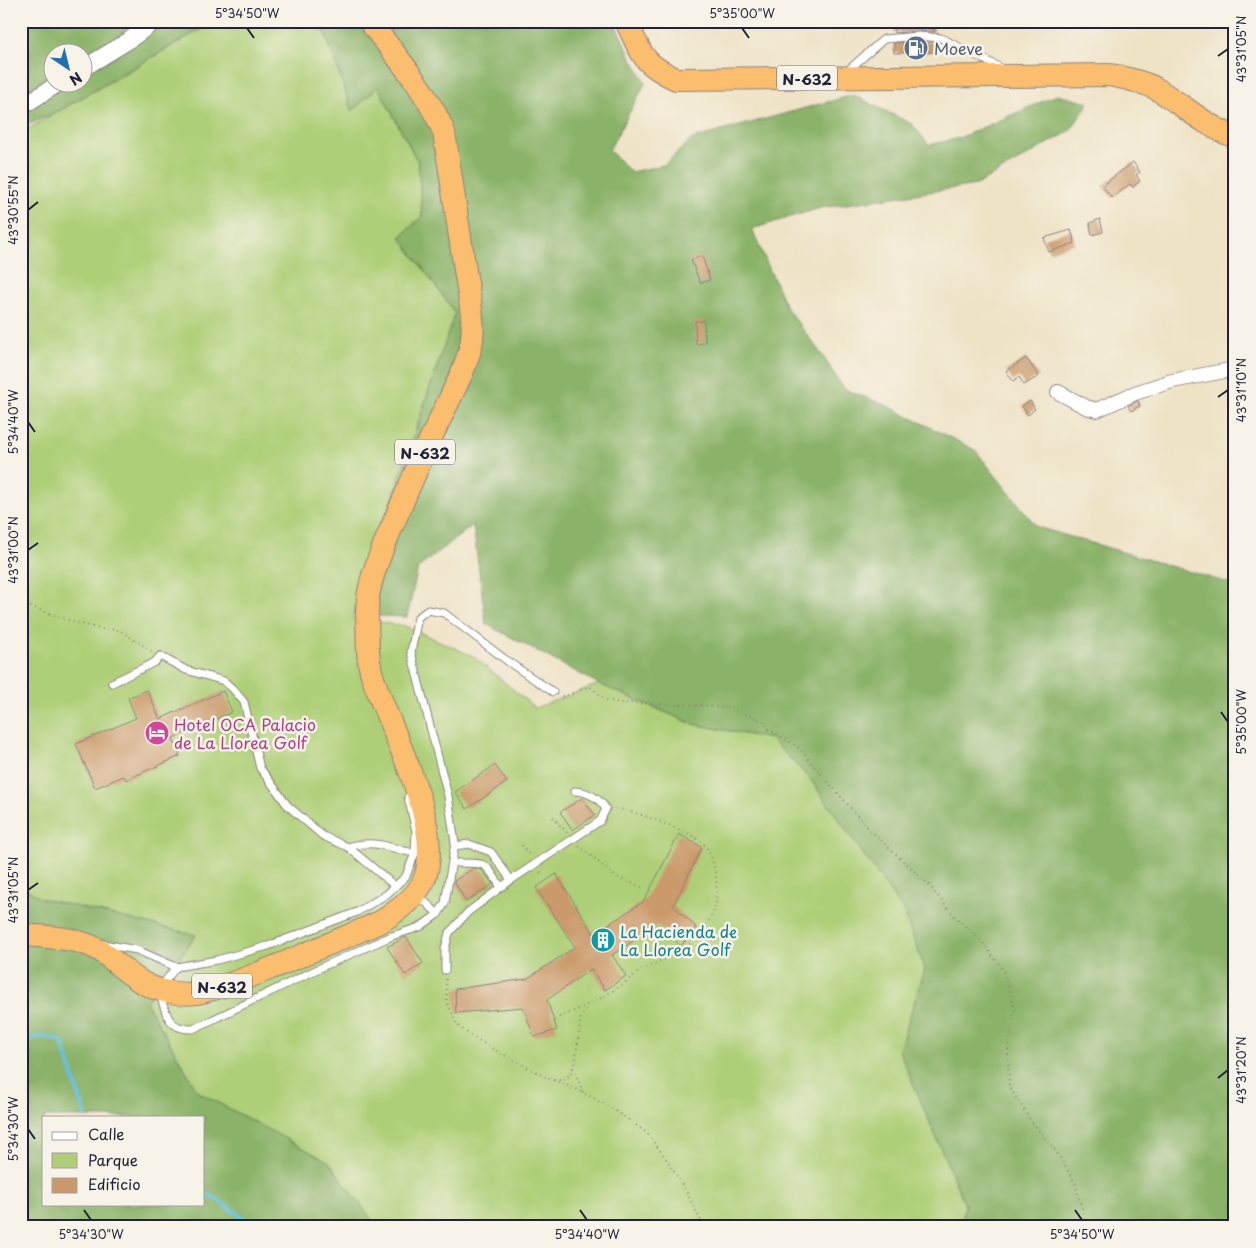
<svg xmlns="http://www.w3.org/2000/svg" width="1256" height="1248" font-family="'Playpen Sans',sans-serif">
	<style>
		.green { fill: #aecf77; stroke: #687859 }
		.forest { fill: #8ab268; stroke: #566a52; fill-rule: evenodd }
		.lines { fill: none; stroke-linecap: round; stroke-linejoin: round }
		.stream { stroke: #63c1e1; stroke-width: 4 }
		.building { fill: #ca9a6a }
		.service-casing { stroke: #888280; stroke-width: 9 }
		.minor-casing { stroke: #888280; stroke-width: 16 }
		.tertiary-casing { stroke: #888280; stroke-width: 18 }
		.trunk-casing { stroke: #888280; stroke-width: 24 }
		.path { stroke: #888280; stroke-width: 2; stroke-dasharray: 1 4; stroke-linecap: butt }
		.service { stroke: #fff; stroke-width: 7 }
		.minor { stroke: #fff; stroke-width: 14 }
		.tertiary { stroke: #fff; stroke-width: 16 }
		.trunk { stroke: #fbbd6e; stroke-width: 22 }
		.ticks { fill: none; stroke: #22223b; stroke-width: 2 }
		.labels { text-anchor: middle; dominant-baseline: central; stroke-width: 5; stroke-linejoin: round; paint-order: stroke }
		.shield { fill: #f7f3e8; stroke: #62616f; stroke-width: 1 }
		.shield-label { font-size: 15px; font-weight: bold; fill: #22223b }
		.service-label { font-size: 16px; fill: #4e5e75; stroke: #f7f3e8; text-anchor: start }
		.hotel-label { font-size: 16px; fill: #b23c85; stroke: #f7f3e8; text-anchor: start }
		.culture-label { font-size: 16px; fill: #0d838f; stroke: #f7f3e8; text-anchor: start }
		.neatline { fill: none; stroke: #22223b; stroke-width: 2 }
		.ticks-label { font-size: 12px; text-anchor: middle; fill: #22223b }
	</style>
	<rect width="100%" height="100%" fill="#f7f3e8"/>
	<filter id="ink" filterUnits="userSpaceOnUse"><feTurbulence type="fractalNoise" baseFrequency=".02" numOctaves="2"/><feDisplacementMap in="SourceGraphic" scale="10" xChannelSelector="R" yChannelSelector="G"/><feConvolveMatrix kernelMatrix="1 2 1 2 8 2 1 2 1" color-interpolation-filters="sRGB"/></filter>
	<filter id="wash" filterUnits="userSpaceOnUse"><feTurbulence type="fractalNoise" baseFrequency=".0096" numOctaves="4" result="noise"/><feDisplacementMap in="SourceGraphic" scale="20" xChannelSelector="R" yChannelSelector="G"/><feGaussianBlur stdDeviation="1.12" result="paint"/><feColorMatrix in="noise" values="0 0 0 0 0 0 0 0 0 0 0 0 0 0 0 0 0 1.4 0 .05"/><feComposite in="paint" operator="in"/></filter>
	<g filter="url(#wash)">
		<rect width="100%" height="100%" fill="#efe3c6"/>
		<path class="green" d="M215,21H321L352,111L378,87L418,162L422,216L401,237L455,313L352,618L405,626L473,656L535,708L599,684L693,724L771,739L811,780L903,910L925,969L899,1050L965,1205L961,1227H377L329,1162L198,1092L146,1002L196,936L39,898L21,885V133Z"/>
		<g class="forest">
			<path d="M21,21H215L55,113L21,128ZM52,52H82V82H52Z"/>
			<path d="M321,21H610L615,24L632,59L646,82L609,150L631,172L664,165L692,139L853,95L912,124L929,145L959,138L1057,95L1089,103L1070,131L976,185L820,208L752,229L786,307L822,355L844,389L888,406L975,450L1037,527L1235,585V1227H961L965,1205L899,1050L925,969L903,910L811,780L771,739L693,724L599,684L486,624L473,525L418,568L407,617L354,615L455,313L400,237L422,216L418,162L378,87L352,111Z"/>
			<path d="M21,885L40,898L196,935L146,1002L198,1092L329,1162L377,1227H21ZM44,1117H204V1204H44Z"/>
		</g>
		<g class="lines">
			<g class="stream">
				<path d="M21,1049C35,1033 44,1034 62,1042L86,1117"/>
				<path d="M204,1194L215,1198L256,1227"/>
			</g>
		</g>
		<g id="blocks">
			<g class="building">
				<path d="M894,21H934V32L918,31L894,33Z"/>
				<path d="M918,41L934,43V52L894,53V43Z"/>
				<path d="M1133,162L1140,172L1136,175L1140,181L1133,187L1130,184L1112,198L1102,186Z"/>
				<path d="M1100,219L1103,232L1092,235L1090,223Z"/>
				<path d="M1071,230L1075,243L1049,252L1044,238Z"/>
				<path d="M702,256L710,280L700,283L691,260Z"/>
				<path d="M695,321H704L705,342L696,345Z"/>
				<path d="M1026,358L1039,376L1024,385L1019,377L1013,381L1006,371Z"/>
				<path d="M1030,401L1035,409L1028,415L1022,406Z"/>
				<path d="M1138,401L1140,406L1131,411L1128,406Z"/>
				<path d="M147,690L160,719L223,691L232,712L173,738L180,756L126,780L124,776L95,788L76,744L136,718L128,698Z"/>
				<path d="M495,765L507,782L467,809L455,792Z"/>
				<path d="M582,798L595,815L573,830L560,812Z"/>
				<path d="M679,834L702,847L673,906L696,927L681,946L657,925L612,955L626,976L605,990L591,969L547,1000L557,1030L534,1037L523,1007L456,1013L455,989L527,979L575,947L536,888L556,874L594,934L644,901Z"/>
				<path d="M474,868L482,870L493,884L466,902L454,881Z"/>
				<path d="M406,937L423,963L405,975L387,947Z"/>
			</g>
		</g>
	</g>
	<g filter="url(#ink)">
		<use href="#blocks" fill-opacity="0" stroke="#888280" stroke-width="1"/>
		<g class="lines">
			<defs>
				<g id="service">
					<path d="M846,72L884,39L918,36L941,38L1001,68"/>
					<path d="M112,683L155,662L160,656L186,670L224,681L233,689L244,702L260,768L288,806L323,836L348,847L395,886"/>
					<path d="M455,846L469,844L491,852L511,880"/>
					<path d="M348,847C373,840 385,846 409,852"/>
					<path d="M458,863C489,863 484,862 501,887"/>
					<path d="M418,895L438,914"/>
					<path d="M103,944L137,950L176,967L217,960L268,946L357,912L387,894L406,876L415,853L416,831L408,797"/>
					<path d="M445,970V949L449,933L468,912L511,880L600,821L606,809C599,798 588,792 575,791"/>
					<path d="M163,984L176,967"/>
					<path d="M161,997C166,1016 170,1030 193,1029L324,966L392,936L420,927L438,914L445,903L455,843L448,796L411,652L418,617L428,610L444,613L510,663L553,692"/>
				</g>
				<path id="minor" d="M1058,392L1086,407L1097,410L1135,393L1172,381L1235,369"/>
				<g id="tertiary">
					<path d="M82,69L128,41L155,21"/>
					<path d="M21,107L61,82"/>
				</g>
				<g id="trunk">
					<path d="M626,21C642,54 641,63 676,79L1110,75C1125,78 1141,81 1155,88C1182,104 1205,126 1235,137"/>
					<path d="M21,935C48,937 80,937 102,952C118,963 131,978 149,986C162,992 182,995 197,993C227,987 256,974 284,963C316,949 349,936 382,921C397,911 416,898 424,880C446,826 389,730 372,675C366,656 368,632 367,612C367,584 379,557 390,531C406,494 422,456 440,419C451,395 465,371 471,345C476,325 468,291 465,270C458,224 451,178 444,132C426,90 397,57 369,21"/>
				</g>
			</defs>
			<use href="#service" class="service-casing"/>
			<use href="#minor" class="minor-casing"/>
			<use href="#tertiary" class="tertiary-casing"/>
			<use href="#trunk" class="trunk-casing"/>
			<g class="path">
				<path d="M21,603L74,622L101,629L119,630L152,651"/>
				<path d="M562,696C573,695 579,689 590,687L607,700L619,703L697,705L731,708L765,722L768,729L797,746L870,830L929,885L953,915L980,939L1003,970L1015,1009L1008,1049L1009,1086L1031,1121L1056,1151L1075,1183L1087,1227"/>
				<path d="M553,817L567,833"/>
				<path d="M522,845L531,857"/>
				<path d="M579,846L615,876L645,889"/>
				<path d="M540,872L543,876"/>
				<path d="M446,979L447,1002L457,1025L470,1035L493,1049L551,1080H562L569,1076L575,1064L581,1017L588,1006"/>
				<path d="M559,1017C578,1010 597,1001 614,990C624,984 632,976 642,970C658,961 678,955 692,942C699,935 713,917 715,907C720,892 715,853 702,842C689,831 630,809 614,808"/>
				<path d="M573,1068L584,1094"/>
				<path d="M553,1080L578,1090L610,1107L647,1133L665,1157L687,1193L704,1227"/>
			</g>
			<use href="#service" class="service"/>
			<use href="#minor" class="minor"/>
			<use href="#tertiary" class="tertiary"/>
			<use href="#trunk" class="trunk"/>
		</g>
	</g>
	<path class="ticks" d="M247,28L254,38M742,28L749,38M1218,56L1228,49M28,210L38,202M1218,397L1228,390M28,422L35,432M28,550L38,543M1221,712L1228,722M28,890L38,883M1218,1078L1228,1070M28,1129L35,1139M84,1210L91,1220M580,1210L587,1220M1075,1210L1082,1220"/>
	<defs>
		<symbol id="fuel-disc" viewBox="-11 -11 22 22"><circle r="9.5" fill="#5c6f8a" stroke="#f7f3e8"/><path d="M-5.5-6h7V0h2V4h1.3V-2.5L3-4.5l.8-.8L6-3V5H2.5V1h-1V6h-7ZM-4.2-4.7v3.2H.2V-4.7Z" fill="#fff"/></symbol>
		<symbol id="hotel-disc" viewBox="-11 -11 22 22"><circle r="9.5" fill="#d1479c" stroke="#f7f3e8"/><path d="M-6-4.5h1.5V1H6V5H4.5V3h-9V5H-6ZM-4 0a1.8 1.8 0 1 1 3.6 0ZM.5 0V-2.5h3Q6-2.5 6 0Z" fill="#fff"/></symbol>
		<symbol id="building-disc" viewBox="-11 -11 22 22"><circle r="9.5" fill="#0f9aa8" stroke="#f7f3e8"/><path d="M-4-6H4V6H1V3H-1V6H-4ZM-2.5-4.3h1.7v1.8h-1.7ZM.8-4.3h1.7v1.8H.8ZM-2.5-1h1.7V.8h-1.7ZM.8-1h1.7V.8H.8Z" fill="#fff"/></symbol>
	</defs>
	<g fill-rule="evenodd">
		<use href="#fuel-disc" x="902" y="34" width="28" height="28"/>
		<use href="#hotel-disc" x="143" y="719" width="28" height="28"/>
		<use href="#building-disc" x="589" y="926" width="28" height="28"/>
	</g>
	<g class="labels">
		<g class="shield">
			<rect x="777" y="65.5" width="60" height="25" rx="4"/>
			<rect x="395" y="439.5" width="60" height="25" rx="4"/>
			<rect x="192" y="973.5" width="60" height="25" rx="4"/>
		</g>
		<g class="shield-label">
			<text x="807" y="78">N-632</text>
			<text x="425" y="452">N-632</text>
			<text x="222" y="986">N-632</text>
		</g>
		<g class="service-label">
			<text x="934" y="48">Moeve</text>
		</g>
		<g class="hotel-label">
			<text x="174" y="724">Hotel OCA Palacio<tspan x="174" dy="18">de La Llorea Golf</tspan></text>
		</g>
		<g class="culture-label">
			<text x="620" y="931">La Hacienda de<tspan x="620" dy="18">La Llorea Golf</tspan></text>
		</g>
	</g>
	<rect width="1256" height="1248" fill="none" stroke="#f7f3e8" stroke-width="55"/>
	<rect x="42" y="1116" width="162" height="90" fill="#f7f3e8" stroke="#a29fa3"/>
	<rect x="52" y="1132" width="25" height="8" fill="#ffffff" stroke="#a29fa3"/>
	<text x="88" y="1140" font-size="15" fill="#22223b">Calle</text>
	<rect x="52" y="1153" width="25" height="15" fill="#aecf77" stroke="#a29fa3"/>
	<text x="88" y="1166" font-size="15" fill="#22223b">Parque</text>
	<rect x="52" y="1178" width="25" height="15" fill="#ca9a6a" stroke="#a29fa3"/>
	<text x="88" y="1190" font-size="15" fill="#22223b">Edificio</text>
	<g transform="translate(68 68) rotate(145)"><circle r="24" fill="#f7f3e8" stroke="#a29fa3"/>
	<path d="M0-4L9 19L0 12L-9 19Z" fill="#1f6fb2"/>
	<text y="-8" font-size="14" font-weight="bold" text-anchor="middle" fill="#22223b">N</text>
	</g>
	<rect x="28" y="28" width="1200" height="1192" class="neatline"/>
	<g class="ticks-label">
		<text x="247" y="18">5°34'50"W</text>
		<text x="742" y="18">5°35'00"W</text>
		<text transform="translate(1242 49) rotate(-90)" y="4">43°31'05"N</text>
		<text transform="translate(14 210) rotate(-90)" y="4">43°30'55"N</text>
		<text transform="translate(1242 390) rotate(-90)" y="4">43°31'10"N</text>
		<text transform="translate(14 422) rotate(-90)" y="4">5°34'40"W</text>
		<text transform="translate(14 550) rotate(-90)" y="4">43°31'00"N</text>
		<text transform="translate(1242 722) rotate(-90)" y="4">5°35'00"W</text>
		<text transform="translate(14 890) rotate(-90)" y="4">43°31'05"N</text>
		<text transform="translate(1242 1070) rotate(-90)" y="4">43°31'20"N</text>
		<text transform="translate(14 1129) rotate(-90)" y="4">5°34'30"W</text>
		<text x="91" y="1239">5°34'30"W</text>
		<text x="587" y="1239">5°34'40"W</text>
		<text x="1082" y="1239">5°34'50"W</text>
	</g>
</svg>
